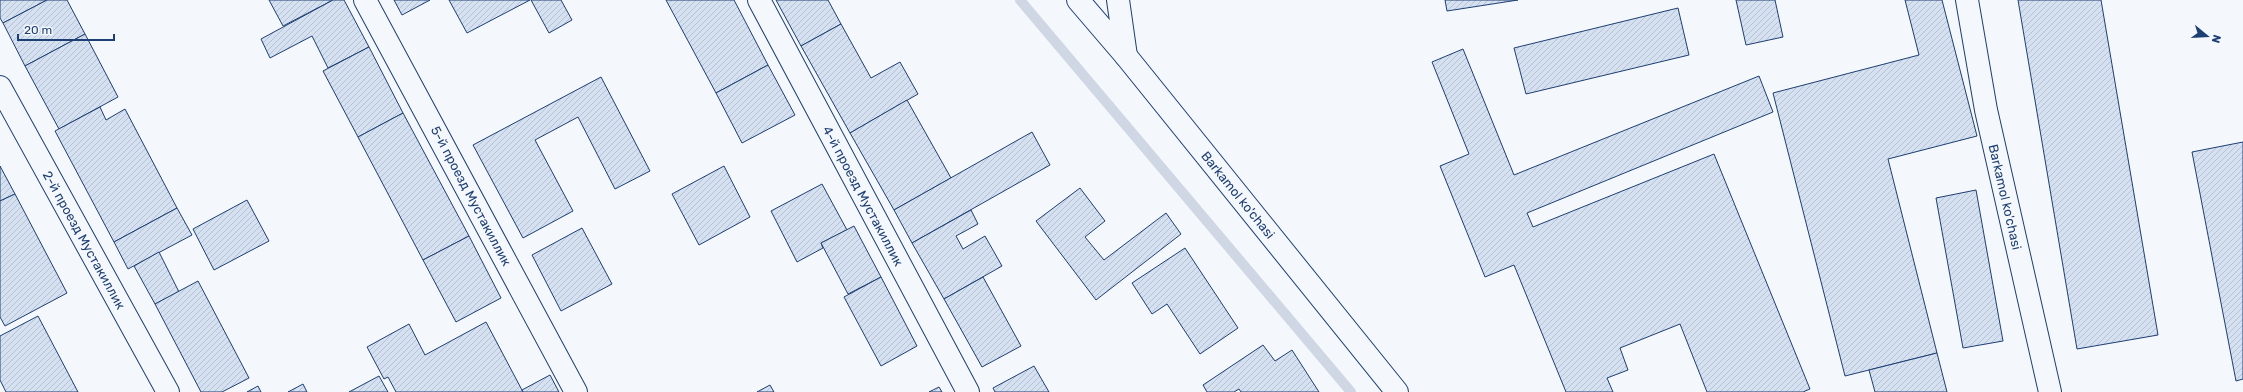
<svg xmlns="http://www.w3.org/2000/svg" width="2243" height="392" font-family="Rubik,sans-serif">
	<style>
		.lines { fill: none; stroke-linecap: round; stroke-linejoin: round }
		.stream { stroke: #cfd7e4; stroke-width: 10 }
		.building { fill: url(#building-hatch); stroke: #1d3f73 }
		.minor-casing { stroke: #1d3f73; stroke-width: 24 }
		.minor { stroke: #f4f7fb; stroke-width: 22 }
		.labels { text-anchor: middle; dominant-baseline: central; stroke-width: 3; stroke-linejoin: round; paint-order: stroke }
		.street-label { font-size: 13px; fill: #1d3f73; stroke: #f4f7fb }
	</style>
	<defs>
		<pattern id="building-hatch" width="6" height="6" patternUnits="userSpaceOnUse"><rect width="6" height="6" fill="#d5e0f0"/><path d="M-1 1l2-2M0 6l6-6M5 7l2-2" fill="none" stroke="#b6c1d1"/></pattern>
	</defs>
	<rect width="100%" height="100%" fill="#f4f7fb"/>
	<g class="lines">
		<path class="stream" d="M1020,0L1351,392"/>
	</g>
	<g class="building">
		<path d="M0,0H47L3,23L0,18Z"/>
		<path d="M47,0H67L85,34L25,66L3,23Z"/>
		<path d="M269,0H333L283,26Z"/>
		<path d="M333,0H344L369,47L328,68L312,36L270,58L261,39Z"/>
		<path d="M394,0H430L402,15Z"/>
		<path d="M449,0H530L467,33Z"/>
		<path d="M531,0H561L572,20L549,33Z"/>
		<path d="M666,0H734L768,65L716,93Z"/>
		<path d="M776,0H828L841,24L801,46Z"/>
		<path d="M1445,0H1518L1447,11Z"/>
		<path d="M1736,0H1775L1783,37L1746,45Z"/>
		<path d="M1905,0H1942L1977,136L1888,159L1937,353L1845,376L1773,93L1919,55Z"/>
		<path d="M2018,0H2101L2158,335L2077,349Z"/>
		<path d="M1678,8L1689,55L1526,94L1514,48Z"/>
		<path d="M841,24L871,78L900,62L918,94L850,133L801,46Z"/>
		<path d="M85,34L118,97L59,129L25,66Z"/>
		<path d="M369,47L403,113L358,137L323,71Z"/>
		<path d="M1463,49L1514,175L1759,76L1773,112L1527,213L1533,227L1714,154L1810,389L1803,392H1707L1680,324L1620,348L1628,370L1607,378L1613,392H1566L1514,265L1485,277L1440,166L1469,154L1432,62Z"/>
		<path d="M768,65L795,115L742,143L716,93Z"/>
		<path d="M601,77L650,171L615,189L578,117L535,140L573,211L523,238L473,145Z"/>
		<path d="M907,100L951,178L894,210L850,133Z"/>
		<path d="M100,107L106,120L125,109L177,208L114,242L55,131Z"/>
		<path d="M403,113L469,236L423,260L358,137Z"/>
		<path d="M1032,132L1050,165L912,243L894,210Z"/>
		<path d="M2243,142V379L2236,381L2192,152Z"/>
		<path d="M0,166L15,194L0,201Z"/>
		<path d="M724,166L750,217L699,245L672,194Z"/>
		<path d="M822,184L847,230L821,243L823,248L797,262L771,211Z"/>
		<path d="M1080,188L1105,221L1085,237L1104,260L1166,213L1181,234L1096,300L1036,221Z"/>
		<path d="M1976,190L2003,341L1963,348L1936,198Z"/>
		<path d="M15,194L67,293L5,326L0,317V201Z"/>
		<path d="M247,200L269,241L214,270L193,229Z"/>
		<path d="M177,208L192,235L128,269L114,242Z"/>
		<path d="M971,210L978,224L956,236L963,249L985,236L1002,266L944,299L912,243Z"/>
		<path d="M854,226L881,277L848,294L821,243Z"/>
		<path d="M582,228L612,284L561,311L532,255Z"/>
		<path d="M469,236L501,298L456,322L423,260Z"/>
		<path d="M1185,248L1238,328L1200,354L1167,304L1152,314L1132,283Z"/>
		<path d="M159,252L179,292L155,304L134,266Z"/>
		<path d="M881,277L917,346L881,366L844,297Z"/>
		<path d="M983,277L1021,346L982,367L944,299Z"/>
		<path d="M198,281L249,378L222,392H201L155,304Z"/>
		<path d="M38,316L78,392H6L0,380V336Z"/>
		<path d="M486,322L523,392H396L388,377L384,379L367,347L409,324L425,355Z"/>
		<path d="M1263,345L1275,361L1292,350L1319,392H1241L1239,389L1234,392H1207L1203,385Z"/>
		<path d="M1937,353L1947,392H1875L1869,370Z"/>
		<path d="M1034,366L1049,392H995L993,388Z"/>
		<path d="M550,375L559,392H523L522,390Z"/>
		<path d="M379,376L388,392H349Z"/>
		<path d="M303,384L307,392H288Z"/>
		<path d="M770,385L774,392H757Z"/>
		<path d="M258,386L261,392H247Z"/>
		<path d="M939,387L942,392H929Z"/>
	</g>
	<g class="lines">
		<defs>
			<g id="minor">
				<path d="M365,0L576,392"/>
				<path d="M759,0L968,392"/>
				<path d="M1078,0L1126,56L1397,392"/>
				<path d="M1118,0L1126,56"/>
				<path d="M1967,0L1986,110L2050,392"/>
				<path d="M0,87L168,392"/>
			</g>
		</defs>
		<use href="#minor" class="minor-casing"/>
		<use href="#minor" class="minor"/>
	</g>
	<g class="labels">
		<g class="street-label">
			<text transform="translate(1238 195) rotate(51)">Barkamol ko'chasi</text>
			<text transform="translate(471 196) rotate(62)">5-й проезд Мустакиллик</text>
			<text transform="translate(863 196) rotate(62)">4-й проезд Мустакиллик</text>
			<text transform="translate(2005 197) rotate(77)">Barkamol ko'chasi</text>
			<text transform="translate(84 240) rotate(61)">2-й проезд Мустакиллик</text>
		</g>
	</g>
	<g transform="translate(2207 36) rotate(108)" stroke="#f4f7fb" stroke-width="3" paint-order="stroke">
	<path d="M0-3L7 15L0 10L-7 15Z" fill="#1d3f73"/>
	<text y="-6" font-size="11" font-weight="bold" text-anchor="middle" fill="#1d3f73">N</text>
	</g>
	<path d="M18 34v6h96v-6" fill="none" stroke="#1d3f73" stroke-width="2"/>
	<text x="24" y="34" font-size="12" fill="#1d3f73" stroke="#f4f7fb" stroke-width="3" paint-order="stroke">20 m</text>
</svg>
